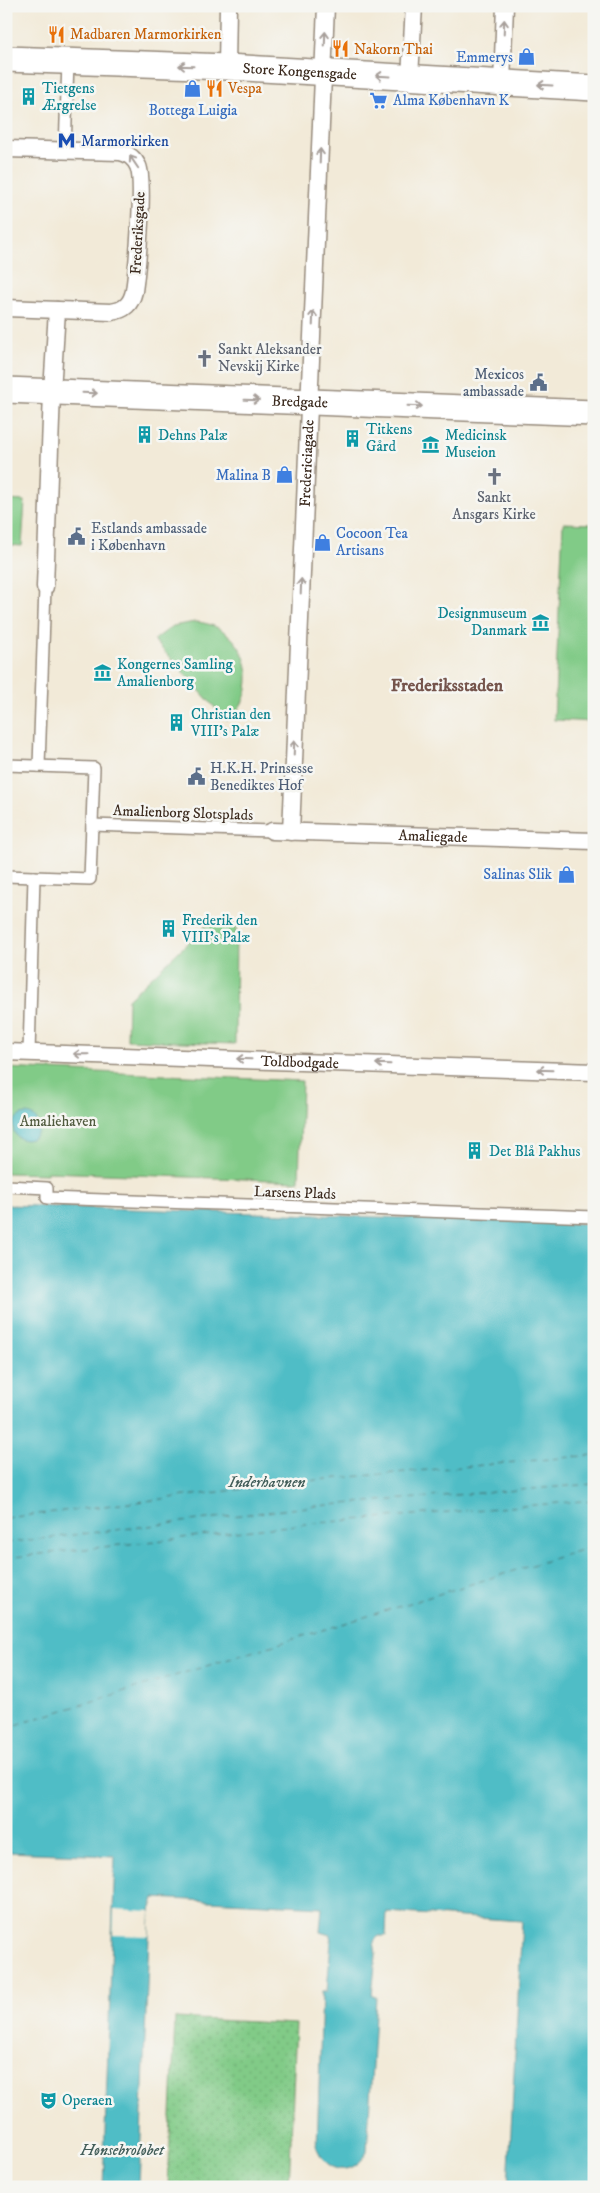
<svg xmlns="http://www.w3.org/2000/svg" width="600" height="2193" font-family="'IM FELL DW Pica',serif">
	<style>
		.grass { fill: url(#grass-dots); stroke: #5e7a52 }
		.park { fill: #81cb87; stroke: #5e7a52 }
		.water { fill: #4fbdc6; stroke: #457472 }
		.pier { fill: #f2ead8 }
		.lines { fill: none; stroke-linecap: round; stroke-linejoin: round }
		.ferry { stroke: #425d59; stroke-width: 1; stroke-dasharray: 6 5; stroke-linecap: butt }
		.pedestrian-casing { stroke: #968a7b; stroke-width: 14 }
		.minor-casing { stroke: #968a7b; stroke-width: 19 }
		.primary-casing { stroke: #968a7b; stroke-width: 28 }
		.pedestrian { stroke: #fff; stroke-width: 11 }
		.minor { stroke: #fff; stroke-width: 16 }
		.primary { stroke: #fff; stroke-width: 25 }
		.oneway { stroke: #a79f9a }
		.labels { text-anchor: middle; dominant-baseline: central; stroke-width: 5; stroke-linejoin: round; paint-order: stroke }
		.food-label { font-size: 15px; fill: #c56008; stroke: #f6f6f2; text-anchor: start }
		.shop-label { font-size: 15px; fill: #366cbe; stroke: #f6f6f2; text-anchor: end }
		.street-label { font-size: 15px; fill: #3b2a1e; stroke: #f6f6f2 }
		.culture-label { font-size: 15px; fill: #0d838f; stroke: #f6f6f2; text-anchor: start }
		.transit-label { font-size: 15px; fill: #164399; stroke: #f6f6f2; text-anchor: start }
		.worship-label { font-size: 15px; fill: #5b616d; stroke: #f6f6f2; text-anchor: start }
		.service-label { font-size: 15px; fill: #4e5e75; stroke: #f6f6f2; text-anchor: start }
		.park-label { font-size: 15px; fill: #505a3e; stroke: #f6f6f2 }
		.water-label { font-size: 16px; font-style: italic; fill: #425d59; stroke: #f6f6f2 }
		.quarter-label { font-size: 18px; font-weight: bold; fill: #75544c; stroke: #f6f6f2 }
	</style>
	<defs>
		<pattern id="grass-dots" width="8" height="8" patternUnits="userSpaceOnUse" patternTransform="scale(1.25)"><rect width="8" height="8" fill="#81cb87"/><path d="M2 2h.1M6 6h.1" fill="none" stroke="#70ae74" stroke-width="1.8" stroke-linecap="round"/></pattern>
	</defs>
	<rect width="100%" height="100%" fill="#f6f6f2"/>
	<filter id="ink" filterUnits="userSpaceOnUse"><feTurbulence type="fractalNoise" baseFrequency=".02" numOctaves="2"/><feDisplacementMap in="SourceGraphic" scale="10" xChannelSelector="R" yChannelSelector="G"/><feConvolveMatrix kernelMatrix="1 2 1 2 8 2 1 2 1" color-interpolation-filters="sRGB"/></filter>
	<filter id="wash" filterUnits="userSpaceOnUse"><feTurbulence type="fractalNoise" baseFrequency=".0096" numOctaves="4" result="noise"/><feDisplacementMap in="SourceGraphic" scale="20" xChannelSelector="R" yChannelSelector="G"/><feGaussianBlur stdDeviation="1.12" result="paint"/><feColorMatrix in="noise" values="0 0 0 0 0 0 0 0 0 0 0 0 0 0 0 0 0 1.4 0 .05"/><feComposite in="paint" operator="in"/></filter>
	<g filter="url(#wash)">
		<rect width="100%" height="100%" fill="#f2ead8"/>
		<path class="grass" d="M175,2018L296,2024L289,2187H168Z"/>
		<g class="park">
			<path d="M6,500L25,501L22,546L6,545Z"/>
			<path d="M563,523L594,524V722L554,720Z"/>
			<path d="M195,622C232,623 257,661 245,696C242,706 235,713 227,721L154,640L173,626Z"/>
			<path d="M208,924L236,925L235,1044L127,1040L128,999Z"/>
			<path d="M6,1068L302,1081L299,1181L47,1172V1174L6,1173Z"/>
		</g>
		<g class="water">
			<circle cx="26" cy="1127" r="13"/>
			<path d="M6,1205L594,1224V2187H508L522,1921L387,1912L386,1936H379L374,1941L376,1955L372,1995L376,1996L367,2152C354,2177 327,2174 317,2148L322,1992H327L331,1941L330,1935L320,1932L322,1907L154,1898L150,1911L139,2187H103L115,1856L6,1852Z"/>
		</g>
		<path class="pier" d="M114,1909L150,1911L149,1936L113,1935Z"/>
		<g class="lines">
			<g class="ferry">
				<path d="M6,1518L317,1480L594,1455"/>
				<path d="M6,1543L316,1506L594,1484"/>
				<path d="M6,1558L305,1524L594,1500"/>
				<path d="M6,1728L594,1546"/>
			</g>
		</g>
	</g>
	<g filter="url(#ink)">
		<g class="lines">
			<defs>
				<g id="pedestrian">
					<path d="M65,150L68,62"/>
					<path d="M6,765L94,768L90,879L6,876"/>
					<path d="M39,766L45,587"/>
					<path d="M92,825L272,831"/>
					<path d="M29,1053L34,877"/>
					<path d="M6,1186L47,1188V1198L594,1217"/>
				</g>
				<g id="minor">
					<path d="M227,67L228,6"/>
					<path d="M410,77L414,6"/>
					<path d="M502,83L505,6"/>
					<path d="M6,149L120,152C129,154 134,158 138,166C145,181 137,270 134,291C131,304 125,310 111,312L6,308"/>
					<path d="M45,587L52,392L57,310"/>
					<path id="s1" d="M272,831L594,841"/>
					<path id="s2" d="M291,832L326,6"/>
					<path id="s3" d="M6,1052L594,1072"/>
				</g>
				<g id="primary">
					<path id="s4" d="M6,59L227,67L594,88"/>
					<path id="s5" d="M6,390L594,413"/>
				</g>
			</defs>
			<use href="#pedestrian" class="pedestrian-casing"/>
			<use href="#minor" class="minor-casing"/>
			<use href="#primary" class="primary-casing"/>
			<use href="#pedestrian" class="pedestrian"/>
			<use href="#minor" class="minor"/>
			<use href="#primary" class="primary"/>
		</g>
		<defs><path id="oneway-shaft" d="M-6 0H5M1.5-3L5.5 0L1.5 3" fill="none" stroke-width="1.6" stroke-linecap="round" stroke-linejoin="round" transform="scale(1.25)"/></defs>
		<g class="oneway">
			<use href="#oneway-shaft" transform="translate(504 27) rotate(-88)"/>
			<use href="#oneway-shaft" transform="translate(325 39) rotate(-88)"/>
			<use href="#oneway-shaft" transform="translate(186 66) rotate(-178)"/>
			<use href="#oneway-shaft" transform="translate(383 76) rotate(-177)"/>
			<use href="#oneway-shaft" transform="translate(545 85) rotate(-177)"/>
			<use href="#oneway-shaft" transform="translate(320 156) rotate(-88)"/>
			<use href="#oneway-shaft" transform="translate(134 162) rotate(-124)"/>
			<use href="#oneway-shaft" transform="translate(313 318) rotate(-88)"/>
			<use href="#oneway-shaft" transform="translate(90 393) rotate(2)"/>
			<use href="#oneway-shaft" transform="translate(252 400) rotate(2)"/>
			<use href="#oneway-shaft" transform="translate(415 406) rotate(2)"/>
			<use href="#oneway-shaft" transform="translate(301 586) rotate(-88)"/>
			<use href="#oneway-shaft" transform="translate(294 748) rotate(-88)"/>
			<use href="#oneway-shaft" transform="translate(81 1054) rotate(-179)"/>
			<use href="#oneway-shaft" transform="translate(244 1059) rotate(-178)"/>
			<use href="#oneway-shaft" transform="translate(383 1064) rotate(-178)"/>
			<use href="#oneway-shaft" transform="translate(545 1070) rotate(-178)"/>
		</g>
	</g>
	<defs>
		<symbol id="restaurant-bare" viewBox="-9 -9 18 18"><path d="M-5-6h1v4h1v-4h1v4h1v-4h1v5L-1.5 .5V6h-2V.5L-5-1ZM5-6V6H3V1.5H1.5Q1.5-4 5-6Z" fill="#e8710a" stroke="#f6f6f2" stroke-width="2.5" paint-order="stroke"/></symbol>
		<symbol id="shop-bare" viewBox="-9 -9 18 18"><path d="M-5-2.5h2.3a2.7 3.5 0 0 1 5.4 0H5L5.5 6h-11ZM-1.5-2.5h3a1.5 2.3 0 0 0-3 0Z" fill="#3f7fe0" stroke="#f6f6f2" stroke-width="2.5" paint-order="stroke"/></symbol>
		<symbol id="building-bare" viewBox="-9 -9 18 18"><path d="M-4-6H4V6H1V3H-1V6H-4ZM-2.5-4.3h1.7v1.8h-1.7ZM.8-4.3h1.7v1.8H.8ZM-2.5-1h1.7V.8h-1.7ZM.8-1h1.7V.8H.8Z" fill="#0f9aa8" stroke="#f6f6f2" stroke-width="2.5" paint-order="stroke"/></symbol>
		<symbol id="supermarket-bare" viewBox="-9 -9 18 18"><path d="M-6-5.5h2.5l.6 2H6L4.5 2H-2.5L-4.4-4H-6ZM-1.5 3.2a1.3 1.3 0 1 0 .1 0ZM3 3.2a1.3 1.3 0 1 0 .1 0Z" fill="#3f7fe0" stroke="#f6f6f2" stroke-width="2.5" paint-order="stroke"/></symbol>
		<symbol id="metro-bare" viewBox="-9 -9 18 18"><path d="M-5.5 5V-5H-3L0 0L3-5H5.5V5H3V-.5L0 4L-3-.5V5Z" fill="#1a4fb4" stroke="#f6f6f2" stroke-width="2.5" paint-order="stroke"/></symbol>
		<symbol id="church-bare" viewBox="-9 -9 18 18"><path d="M-1.2-6h2.4v3.5h3.3v2.4h-3.3V6h-2.4V-.1h-3.3v-2.4h3.3Z" fill="#6b7280" stroke="#f6f6f2" stroke-width="2.5" paint-order="stroke"/></symbol>
		<symbol id="civic-bare" viewBox="-9 -9 18 18"><path d="M-.6-6.5H3V-4.5H.6V-3L4-1V1h2V6H-6V1h2V-1L-.6-3ZM-1.2 2.5V6h2.4V2.5Z" fill="#5c6f8a" stroke="#f6f6f2" stroke-width="2.5" paint-order="stroke"/></symbol>
		<symbol id="museum-bare" viewBox="-9 -9 18 18"><path d="M0-6L6-3V-2H-6V-3ZM-5-1h2V3h-2ZM-1-1h2V3h-2ZM3-1h2V3H3ZM-6 4H6V6H-6Z" fill="#0f9aa8" stroke="#f6f6f2" stroke-width="2.5" paint-order="stroke"/></symbol>
		<symbol id="theatre-bare" viewBox="-9 -9 18 18"><path d="M-5-5.5Q0-4 5-5.5V0Q5 5 0 6Q-5 5-5 0ZM-3.3-2.5H-1v1.5H-3.3ZM1-2.5H3.3v1.5H1ZM-2.8 1Q0 5.5 2.8 1Z" fill="#0f9aa8" stroke="#f6f6f2" stroke-width="2.5" paint-order="stroke"/></symbol>
	</defs>
	<g fill-rule="evenodd">
		<use href="#restaurant-bare" x="44" y="22" width="25" height="25"/>
		<use href="#restaurant-bare" x="328" y="36" width="25" height="25"/>
		<use href="#shop-bare" x="514" y="44" width="25" height="25"/>
		<use href="#restaurant-bare" x="202" y="76" width="25" height="25"/>
		<use href="#shop-bare" x="180" y="76" width="25" height="25"/>
		<use href="#building-bare" x="16" y="84" width="25" height="25"/>
		<use href="#supermarket-bare" x="366" y="88" width="25" height="25"/>
		<use href="#metro-bare" x="54" y="128" width="25" height="25"/>
		<use href="#church-bare" x="192" y="346" width="25" height="25"/>
		<use href="#civic-bare" x="526" y="370" width="25" height="25"/>
		<use href="#building-bare" x="132" y="422" width="25" height="25"/>
		<use href="#building-bare" x="340" y="426" width="25" height="25"/>
		<use href="#museum-bare" x="418" y="432" width="25" height="25"/>
		<use href="#shop-bare" x="272" y="462" width="25" height="25"/>
		<use href="#church-bare" x="482" y="464" width="25" height="25"/>
		<use href="#civic-bare" x="64" y="524" width="25" height="25"/>
		<use href="#shop-bare" x="310" y="530" width="25" height="25"/>
		<use href="#museum-bare" x="528" y="610" width="25" height="25"/>
		<use href="#museum-bare" x="90" y="660" width="25" height="25"/>
		<use href="#building-bare" x="164" y="710" width="25" height="25"/>
		<use href="#civic-bare" x="184" y="764" width="25" height="25"/>
		<use href="#shop-bare" x="554" y="862" width="25" height="25"/>
		<use href="#building-bare" x="156" y="916" width="25" height="25"/>
		<use href="#building-bare" x="462" y="1138" width="25" height="25"/>
		<use href="#theatre-bare" x="36" y="2088" width="25" height="25"/>
	</g>
	<g class="labels">
		<g class="food-label">
			<text x="70" y="34">Madbaren Marmorkirken</text>
			<text x="354" y="49">Nakorn Thai</text>
			<text x="228" y="88">Vespa</text>
		</g>
		<g class="shop-label">
			<text x="513" y="57">Emmerys</text>
			<text x="393" y="100" text-anchor="start">Alma København K</text>
			<text x="193" y="110" text-anchor="middle">Bottega Luigia</text>
			<text x="271" y="475">Malina B</text>
			<text x="336" y="533" text-anchor="start">Cocoon Tea<tspan x="336" dy="17">Artisans</tspan></text>
			<text x="552" y="874">Salinas Slik</text>
		</g>
		<g class="street-label">
			<text stroke="none"><textPath href="#s4" startOffset="294">Store Kongensgade</textPath></text>
			<text transform="translate(138 233) rotate(-87)">Frederiksgade</text>
			<text stroke="none"><textPath href="#s5" startOffset="294">Bredgade</textPath></text>
			<text stroke="none"><textPath href="#s2" startOffset="369">Fredericiagade</textPath></text>
			<text transform="translate(183 813) rotate(2)">Amalienborg Slotsplads</text>
			<text stroke="none"><textPath href="#s1" startOffset="161">Amaliegade</textPath></text>
			<text stroke="none"><textPath href="#s3" startOffset="294">Toldbodgade</textPath></text>
			<text transform="translate(295 1193) rotate(2)">Larsens Plads</text>
		</g>
		<g class="culture-label">
			<text x="42" y="88">Tietgens<tspan x="42" dy="17">Ærgrelse</tspan></text>
			<text x="366" y="429">Titkens<tspan x="366" dy="17">Gård</tspan></text>
			<text x="158" y="435">Dehns Palæ</text>
			<text x="445" y="435">Medicinsk<tspan x="445" dy="17">Museion</tspan></text>
			<text x="527" y="613" text-anchor="end">Designmuseum<tspan x="527" dy="17">Danmark</tspan></text>
			<text x="117" y="664">Kongernes Samling<tspan x="117" dy="17">Amalienborg</tspan></text>
			<text x="191" y="714">Christian den<tspan x="191" dy="17">VIII's Palæ</tspan></text>
			<text x="182" y="920">Frederik den<tspan x="182" dy="17">VIII's Palæ</tspan></text>
			<text x="489" y="1151">Det Blå Pakhus</text>
			<text x="62" y="2100">Operaen</text>
		</g>
		<g class="transit-label">
			<text x="81" y="141">Marmorkirken</text>
		</g>
		<g class="worship-label">
			<text x="218" y="349">Sankt Aleksander<tspan x="218" dy="17">Nevskij Kirke</tspan></text>
			<text x="494" y="497" text-anchor="middle">Sankt<tspan x="494" dy="17">Ansgars Kirke</tspan></text>
		</g>
		<g class="service-label">
			<text x="524" y="374" text-anchor="end">Mexicos<tspan x="524" dy="17">ambassade</tspan></text>
			<text x="91" y="528">Estlands ambassade<tspan x="91" dy="17">i København</tspan></text>
			<text x="210" y="768">H.K.H. Prinsesse<tspan x="210" dy="17">Benediktes Hof</tspan></text>
		</g>
		<g class="park-label">
			<text x="58" y="1121">Amaliehaven</text>
		</g>
		<g class="water-label">
			<text x="267" y="1482">Inderhavnen</text>
			<text x="122" y="2150">Hønsebroløbet</text>
		</g>
		<g class="quarter-label">
			<text x="447" y="686">Frederiksstaden</text>
		</g>
	</g>
	<rect width="600" height="2193" fill="none" stroke="#f6f6f2" stroke-width="25"/>
</svg>
